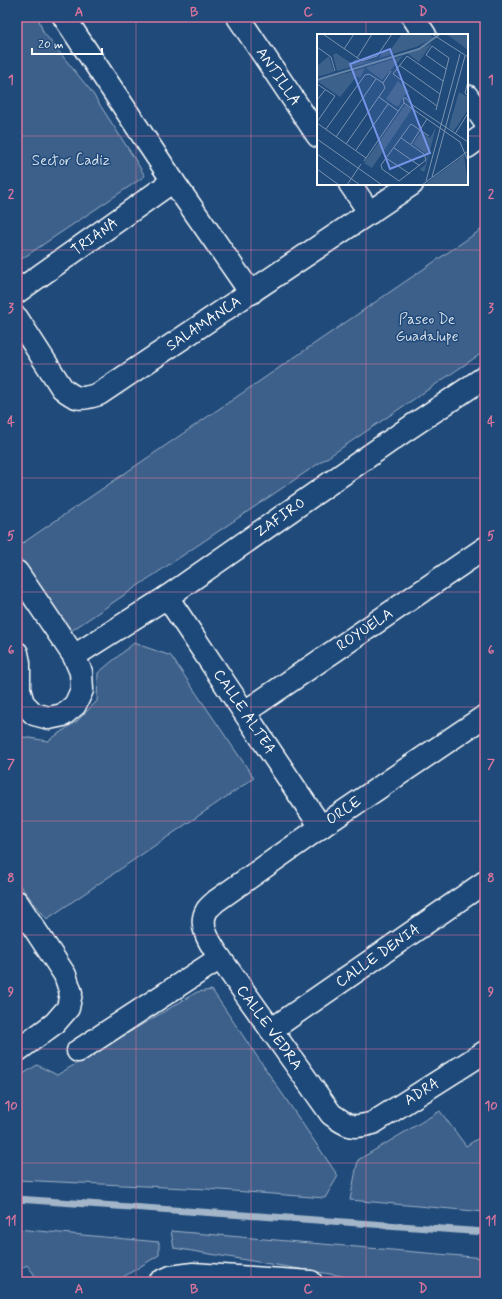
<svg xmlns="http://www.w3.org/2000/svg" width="502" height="1299" font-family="Mynerve,sans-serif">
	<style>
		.green { fill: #3c618b; stroke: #9eb0c5 }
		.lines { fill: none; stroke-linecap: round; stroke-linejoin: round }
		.stream { stroke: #a3b5c8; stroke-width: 7 }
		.minor-casing { stroke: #fff; stroke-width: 25 }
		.minor { stroke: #1f4a7a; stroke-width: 22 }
		.grid { fill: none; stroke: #da749d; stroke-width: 1; stroke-opacity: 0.55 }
		.labels { text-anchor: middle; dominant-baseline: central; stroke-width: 3; stroke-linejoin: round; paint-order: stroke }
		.street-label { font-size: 15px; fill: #fff; stroke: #1f4a7a }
		.park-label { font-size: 15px; fill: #d8dfe8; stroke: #1f4a7a }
		.inset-river { fill: none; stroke: #6583a4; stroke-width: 2 }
		.inset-road { fill: none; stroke: #7992af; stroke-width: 1 }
		.view { fill: #7795e8; fill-opacity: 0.15; stroke: #7795e8; stroke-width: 2 }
		.inset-edge { fill: none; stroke: #fff; stroke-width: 2 }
		.neatline { fill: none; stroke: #da749d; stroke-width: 1.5 }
		.grid-label { font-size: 13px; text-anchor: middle; font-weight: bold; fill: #da749d }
	</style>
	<rect width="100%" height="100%" fill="#1f4a7a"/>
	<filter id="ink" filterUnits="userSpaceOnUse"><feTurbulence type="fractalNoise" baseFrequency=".025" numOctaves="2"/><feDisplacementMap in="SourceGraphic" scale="8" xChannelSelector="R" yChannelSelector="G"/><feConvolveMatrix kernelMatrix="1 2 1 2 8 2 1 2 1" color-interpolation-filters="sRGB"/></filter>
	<g filter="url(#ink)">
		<g class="green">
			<path d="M17,17H38L43,32L91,91L131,153L145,176L17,262Z"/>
			<path d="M485,227V351L68,633L17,559V547Z"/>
			<path d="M134,643L171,656L254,778L47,919L17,882V736L48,741L77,721L97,701L98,673Z"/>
			<path d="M212,990L338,1176L325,1198L207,1189L17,1180V1078L37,1065L57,1075L197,992Z"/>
			<path d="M440,1111L466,1146L485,1134V1212L350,1200L358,1160Z"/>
			<path d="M17,1229L159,1242V1255L115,1282H40L27,1265L17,1271Z"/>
			<path d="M171,1231L485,1258V1282H374L372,1281L174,1248Z"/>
		</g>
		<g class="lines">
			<path class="stream" d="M17,1199L485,1232"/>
			<defs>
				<g id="minor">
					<path d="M64,17L173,181L251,293"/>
					<path d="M238,17L318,136"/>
					<path d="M413,17L425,35"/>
					<path d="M467,96L485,122"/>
					<path d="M467,147L485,134"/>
					<path d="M350,184L370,213"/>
					<path d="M17,292L173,181"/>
					<path d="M17,318L62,388C76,400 81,400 99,394L412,184"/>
					<path d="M17,572L74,656L81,672L82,690L75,705L63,715L49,718L34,714L23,703L19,689V663L17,653"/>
					<path d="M167,597L321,827"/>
					<path d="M74,656L167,597L403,432L485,377"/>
					<path d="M245,712L485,548"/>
					<path d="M485,716L321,827L216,901C213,904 209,907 207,910C197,926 212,946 220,958L331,1114C349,1127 352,1129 373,1123L485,1052"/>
					<path d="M17,902L65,975L71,993L68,1008L55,1023L17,1051"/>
					<path d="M271,1030L485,882"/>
					<path d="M78,1051L220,958"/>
					<path d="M160,1282L171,1277L193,1274L311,1282"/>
				</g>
			</defs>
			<use href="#minor" class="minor-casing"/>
			<use href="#minor" class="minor"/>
		</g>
	</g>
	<path class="grid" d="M136,17V1282M251,17V1282M366,17V35M17,136H318M467,136H485M366,184V1282M17,250H485M17,364H485M17,478H485M17,592H485M17,707H485M17,821H485M17,935H485M17,1049H485M17,1163H485"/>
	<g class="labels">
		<g class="street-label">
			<text transform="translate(278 77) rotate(56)">ANTILLA</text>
			<text transform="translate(95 237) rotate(-36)">TRIANA</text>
			<text transform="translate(204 324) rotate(-34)">SALAMANCA</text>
			<text transform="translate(280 518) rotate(-35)">ZAFIRO</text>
			<text transform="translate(365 630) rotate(-34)">ROYUELA</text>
			<text transform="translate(244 712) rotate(56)">CALLE ALTEA</text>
			<text transform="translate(344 811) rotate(-34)">ORCE</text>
			<text transform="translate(378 956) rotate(-35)">CALLE DENIA</text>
			<text transform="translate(269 1028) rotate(54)">CALLE VEDRA</text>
			<text transform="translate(422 1092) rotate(-32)">ADRA</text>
		</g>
		<g class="park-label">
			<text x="71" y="161">Sector Cadiz</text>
			<text x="427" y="320">Paseo De<tspan x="427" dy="17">Guadalupe</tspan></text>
		</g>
	</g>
	<g transform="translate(317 34)">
		<rect width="151" height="151" fill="#1f4a7a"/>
		<path d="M85,0H112L117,4L99,13L62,24L67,16L72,18ZM129,0H151V16ZM115,9L102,28L91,20V19ZM19,19L34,29L39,25L44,28L61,26L20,37L16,21ZM12,22L17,38L0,43V32ZM86,22L65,46L50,35V33ZM48,34L43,44L40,42L23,63L0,47ZM81,47L92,57L85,64L82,72H79L69,65ZM142,58L151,63V76L136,98L132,93ZM88,71L95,75L55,134L47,129ZM119,93L108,136L106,138L103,135L108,131L111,121L96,110L104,98L113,104ZM147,121L151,151H107Z" fill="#3c618b"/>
		<path class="inset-river" d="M0,46L102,15L123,0"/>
		<path class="inset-road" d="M6,0L45,27L60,22L75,0M115,0L151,23M0,13L14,23L18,37M27,15L37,0M40,24L55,0M82,31L123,60M151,47L148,59L151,62M66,49L74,37M0,50L18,62L0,88M62,63L81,77M0,66L8,56M120,72L76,40L90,22L126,47M119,76L132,24L115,12L109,21L129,35M0,89L49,124M9,95L48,41L52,40L66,49L68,54L29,110M138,100L151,79M19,103L59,45M84,104L107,120L109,126L82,147L65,135L64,131L93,91L94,90L112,102M0,105L65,151M151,108L94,70L89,64H86L87,69L143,108L151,127M94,110L110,85M77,114L103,132M39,116L71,70M0,120L43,151M69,124L93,140M47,127L87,69M0,135L22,151M115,143L148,22M109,147L143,20M30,151L44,130M105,151L151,117"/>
		<path class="view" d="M73,15L113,119L73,135L33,30Z"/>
		<rect width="151" height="151" class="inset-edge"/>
	</g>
	<rect width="502" height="1299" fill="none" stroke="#1f4a7a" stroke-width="44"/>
	<path d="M32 48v6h70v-6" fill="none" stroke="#ffffff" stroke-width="2"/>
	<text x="38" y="48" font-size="12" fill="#ffffff" stroke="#1f4a7a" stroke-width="3" paint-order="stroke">20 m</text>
	<rect x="22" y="22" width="458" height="1255" class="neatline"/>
	<g class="grid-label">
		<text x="79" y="16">A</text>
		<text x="194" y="16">B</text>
		<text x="308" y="16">C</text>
		<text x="423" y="16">D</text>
		<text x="11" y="84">1</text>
		<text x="491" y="84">1</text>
		<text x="11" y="198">2</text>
		<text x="491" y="198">2</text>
		<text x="11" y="312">3</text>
		<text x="491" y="312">3</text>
		<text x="11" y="426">4</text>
		<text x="491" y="426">4</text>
		<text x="11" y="540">5</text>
		<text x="491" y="540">5</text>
		<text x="11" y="654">6</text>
		<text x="491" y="654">6</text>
		<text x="11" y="768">7</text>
		<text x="491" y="768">7</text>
		<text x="11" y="882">8</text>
		<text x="491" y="882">8</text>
		<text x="11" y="996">9</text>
		<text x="491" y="996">9</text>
		<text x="11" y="1110">10</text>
		<text x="491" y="1110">10</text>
		<text x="11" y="1225">11</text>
		<text x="491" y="1225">11</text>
		<text x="79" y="1293">A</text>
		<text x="194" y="1293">B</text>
		<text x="308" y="1293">C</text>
		<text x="423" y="1293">D</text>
	</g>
</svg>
